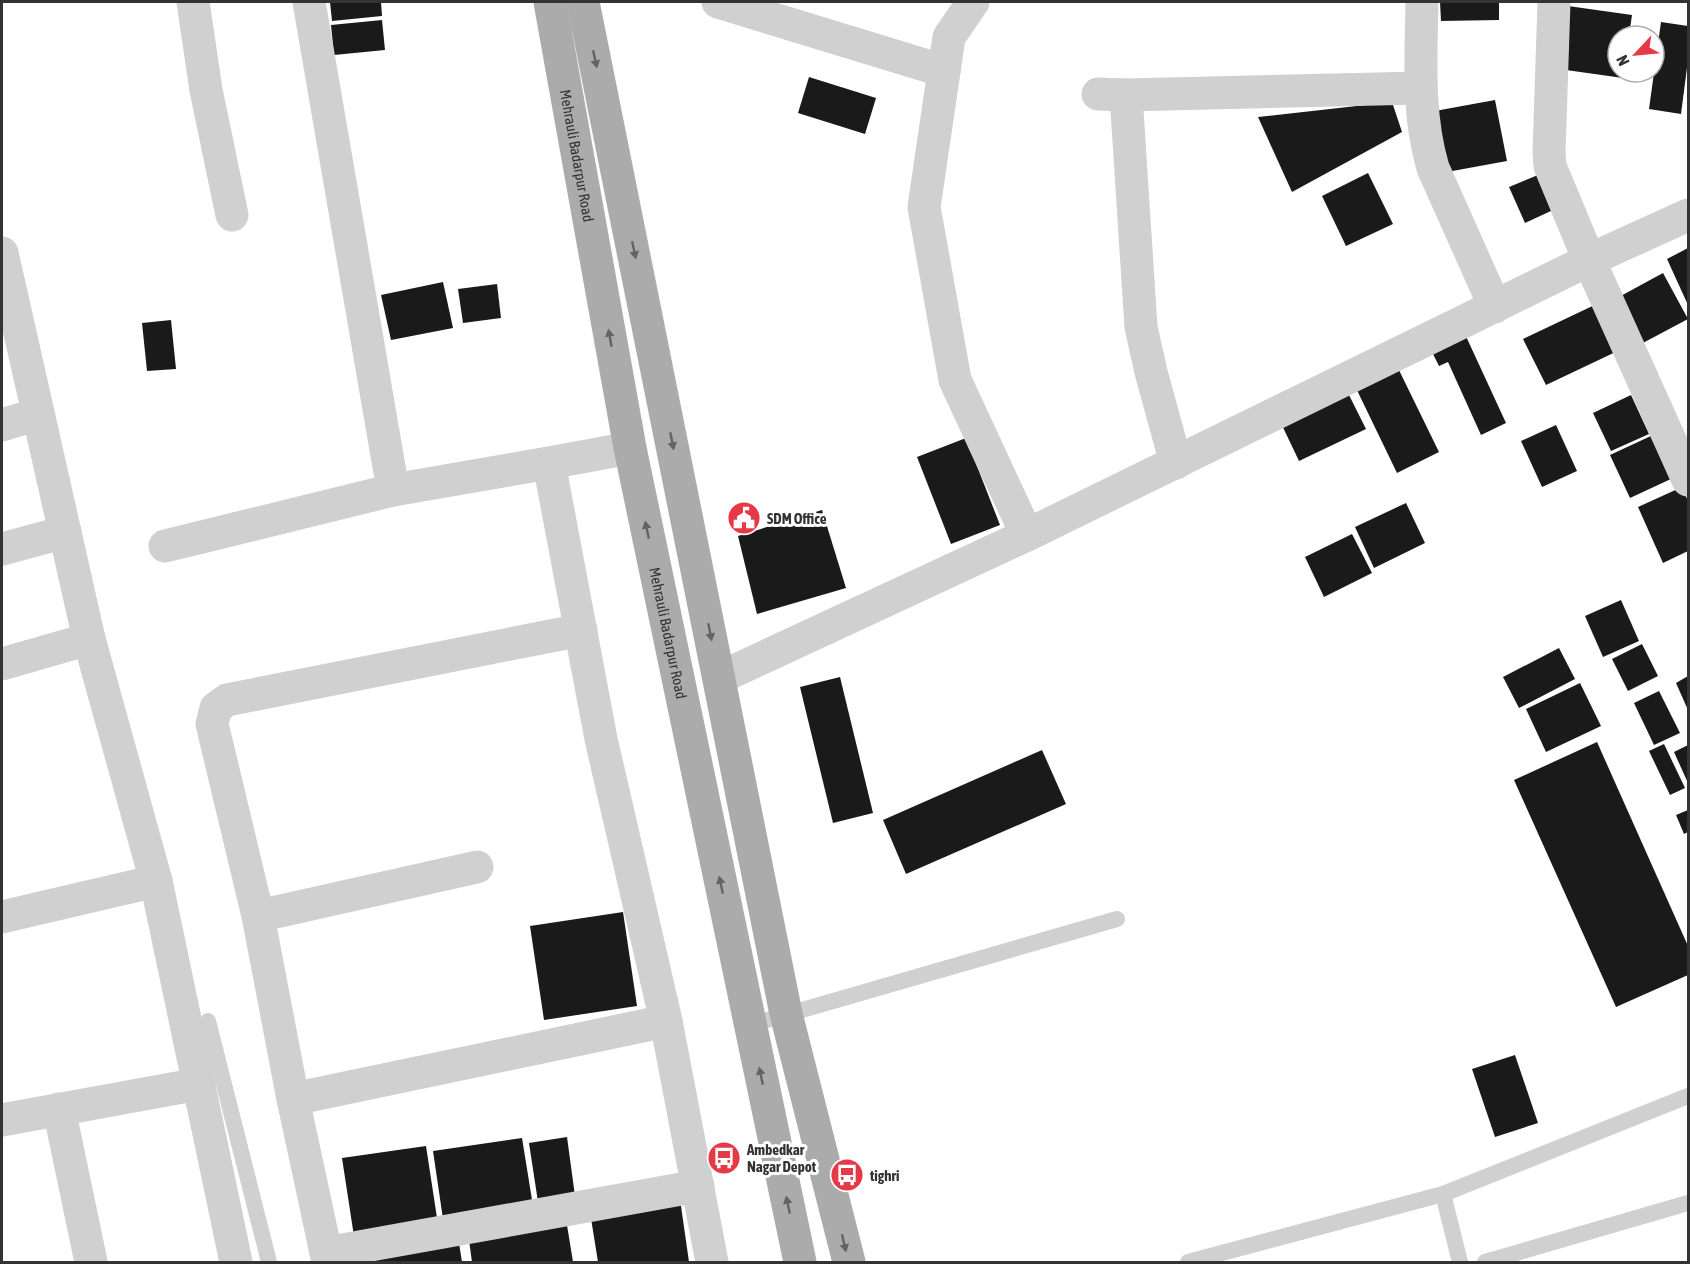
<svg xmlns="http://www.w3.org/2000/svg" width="1690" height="1264" font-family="'Asap Condensed',sans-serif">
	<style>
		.building { fill: #1a1a1a }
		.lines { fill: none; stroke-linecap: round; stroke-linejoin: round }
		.service { stroke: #d0d0d0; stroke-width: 16 }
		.minor { stroke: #d0d0d0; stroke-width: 33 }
		.primary { stroke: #ababab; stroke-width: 33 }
		.oneway { fill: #636363 }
		.labels { text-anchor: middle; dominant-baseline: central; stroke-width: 6; stroke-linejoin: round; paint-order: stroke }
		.street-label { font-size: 15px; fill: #333; stroke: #fff }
		.poi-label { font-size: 15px; font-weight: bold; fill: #333; stroke: #fff; text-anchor: start }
	</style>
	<rect width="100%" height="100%" fill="#fff"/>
	<g class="building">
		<path d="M330,2H381L382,16L332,21Z"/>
		<path d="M1440,2H1499V20L1441,21Z"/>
		<path d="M1568,6L1632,15L1629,36H1618V72H1624L1623,78L1559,69Z"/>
		<path d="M382,20L385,50L334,55L331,25Z"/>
		<path d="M1661,22L1688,26V60L1681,114L1649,109Z"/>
		<path d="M809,77L876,98L865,134L798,113Z"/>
		<path d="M1495,100L1507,161L1447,172L1435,111Z"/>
		<path d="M1392,102L1402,132L1292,192L1258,117Z"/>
		<path d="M1368,173L1393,224L1346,246L1322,196Z"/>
		<path d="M1538,175L1553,210L1525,223L1509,187Z"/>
		<path d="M1688,248V305L1667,259Z"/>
		<path d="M1663,273L1688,319L1641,344L1617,298Z"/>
		<path d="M443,282L453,328L391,340L381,295Z"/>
		<path d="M497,284L501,318L463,323L458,289Z"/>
		<path d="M1603,301L1624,348L1546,385L1523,339Z"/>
		<path d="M171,320L176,369L147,371L142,323Z"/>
		<path d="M1464,332L1506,423L1481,435L1448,362L1439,366L1430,348Z"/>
		<path d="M1396,364L1439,452L1397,473L1354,384Z"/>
		<path d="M1345,387L1366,429L1299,461L1279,419Z"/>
		<path d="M1631,395L1649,434L1611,451L1593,413Z"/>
		<path d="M1556,425L1577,471L1542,487L1521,441Z"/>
		<path d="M1653,435L1673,478L1630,498L1610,455Z"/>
		<path d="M966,438L1000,525L951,544L917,457Z"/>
		<path d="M1682,487L1688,501V551L1663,563L1638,507Z"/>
		<path d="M1406,503L1425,543L1374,568L1355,527Z"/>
		<path d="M822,510L846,588L757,614L738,536Z"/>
		<path d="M1352,534L1372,573L1324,597L1305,557Z"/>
		<path d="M1621,600L1639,641L1603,657L1585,616Z"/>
		<path d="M1642,644L1658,676L1628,691L1612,659Z"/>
		<path d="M1559,648L1575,679L1519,708L1503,677Z"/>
		<path d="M1688,676V710L1676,683Z"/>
		<path d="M840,677L873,813L833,823L800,687Z"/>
		<path d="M1580,683L1601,726L1546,752L1526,709Z"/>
		<path d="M1659,691L1680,733L1654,745L1634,703Z"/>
		<path d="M1597,742L1688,946V975L1616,1007L1514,780Z"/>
		<path d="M1664,744L1685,788L1670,795L1649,751Z"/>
		<path d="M1688,745V783L1674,752Z"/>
		<path d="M1042,750L1066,804L906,874L883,820Z"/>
		<path d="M1688,810V832L1684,834L1676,815Z"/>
		<path d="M623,912L637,1006L544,1020L530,926Z"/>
		<path d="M1515,1055L1538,1123L1495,1137L1472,1069Z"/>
		<path d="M567,1137L575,1196L538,1202L529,1143Z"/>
		<path d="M522,1138L533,1206L443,1219L433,1151Z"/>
		<path d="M426,1146L439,1231L355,1243L342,1158Z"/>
		<path d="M680,1199L689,1262H598L590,1212Z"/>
		<path d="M566,1219L573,1262H472L468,1233Z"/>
		<path d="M458,1237L462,1262H365Z"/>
	</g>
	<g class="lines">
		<g class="service">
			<path d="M208,1021L269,1262"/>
			<path d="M750,1025L1117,919"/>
			<path d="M1443,1194L1460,1262"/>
			<path d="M1188,1262L1443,1194L1688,1096"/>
			<path d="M1485,1262L1688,1203"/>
		</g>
		<g class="minor">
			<path d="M193,2L206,90L232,215"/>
			<path d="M309,2L393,490"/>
			<path d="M718,2L944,71"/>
			<path d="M973,2L949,37L924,207L955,380L1027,535"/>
			<path d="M1422,2C1421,57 1417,114 1433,168L1495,307"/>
			<path d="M1554,2L1549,152L1550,166L1589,260L1688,480"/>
			<path d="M1098,94L1126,95L1421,88"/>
			<path d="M1126,95L1141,327L1151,372L1176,463"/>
			<path d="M2,253L89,639L156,881L236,1262"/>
			<path d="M2,425L38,414"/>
			<path d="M630,448L549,463L601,739L666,1021L712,1262"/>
			<path d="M165,546L393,490L549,463"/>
			<path d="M2,549L65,532"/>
			<path d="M2,664L89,639"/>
			<path d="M719,678L1027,535L1589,260L1688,215"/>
			<path d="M258,916L477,867"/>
			<path d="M2,917L156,881"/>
			<path d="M293,1099L666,1021"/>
			<path d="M59,1109L91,1262"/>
			<path d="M2,1120L199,1084"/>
			<path d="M326,1253L698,1186"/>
			<path d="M328,1262L293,1099L258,916L212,724L216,708L227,700L581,630"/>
		</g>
		<g class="primary">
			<path id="s1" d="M550,2L630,448L800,1262"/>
			<path d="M583,2L786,1014L849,1262"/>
		</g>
	</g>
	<defs><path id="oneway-solid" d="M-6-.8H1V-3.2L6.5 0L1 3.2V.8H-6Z" transform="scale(1.5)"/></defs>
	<g class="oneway">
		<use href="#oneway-solid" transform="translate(595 59) rotate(78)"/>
		<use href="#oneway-solid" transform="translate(634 250) rotate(78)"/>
		<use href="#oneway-solid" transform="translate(610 338) rotate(-100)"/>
		<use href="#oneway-solid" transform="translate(672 441) rotate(79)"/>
		<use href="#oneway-solid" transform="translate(647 530) rotate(-102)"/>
		<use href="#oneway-solid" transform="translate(710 632) rotate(79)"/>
		<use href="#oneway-solid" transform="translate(721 885) rotate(-102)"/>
		<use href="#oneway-solid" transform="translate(761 1076) rotate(-102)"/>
		<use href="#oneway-solid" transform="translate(788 1205) rotate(-102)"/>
		<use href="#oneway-solid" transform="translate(844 1243) rotate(77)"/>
	</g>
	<defs>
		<symbol id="civic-disc" viewBox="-11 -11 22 22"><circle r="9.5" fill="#e63946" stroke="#fff"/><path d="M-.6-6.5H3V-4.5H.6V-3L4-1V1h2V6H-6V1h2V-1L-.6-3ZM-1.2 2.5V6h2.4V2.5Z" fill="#fff"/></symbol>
		<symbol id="bus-disc" viewBox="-11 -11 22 22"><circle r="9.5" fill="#e63946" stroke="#fff"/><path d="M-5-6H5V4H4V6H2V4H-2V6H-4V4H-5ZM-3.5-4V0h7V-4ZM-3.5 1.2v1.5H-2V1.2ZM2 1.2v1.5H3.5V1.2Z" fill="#fff"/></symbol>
	</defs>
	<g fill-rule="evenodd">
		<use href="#civic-disc" x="725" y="499" width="38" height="38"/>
		<use href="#bus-disc" x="705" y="1139" width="38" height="38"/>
		<use href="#bus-disc" x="828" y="1156" width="38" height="38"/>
	</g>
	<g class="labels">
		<g class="street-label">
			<text stroke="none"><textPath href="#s1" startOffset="156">Mehrauli Badarpur Road</textPath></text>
			<text stroke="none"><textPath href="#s1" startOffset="642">Mehrauli Badarpur Road</textPath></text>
		</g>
		<g class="poi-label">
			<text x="767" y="518">SDM Office</text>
			<text x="747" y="1149">Ambedkar<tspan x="747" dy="17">Nagar Depot</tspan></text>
			<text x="870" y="1175">tighri</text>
		</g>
	</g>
	<rect width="1690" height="1264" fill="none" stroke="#333333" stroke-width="6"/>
	<g transform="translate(1636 54) rotate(244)"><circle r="28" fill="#ffffff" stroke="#adadad" stroke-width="1.5"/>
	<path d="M0-4.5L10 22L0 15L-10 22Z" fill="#e63946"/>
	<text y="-9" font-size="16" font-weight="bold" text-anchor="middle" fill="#333333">N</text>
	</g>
</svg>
